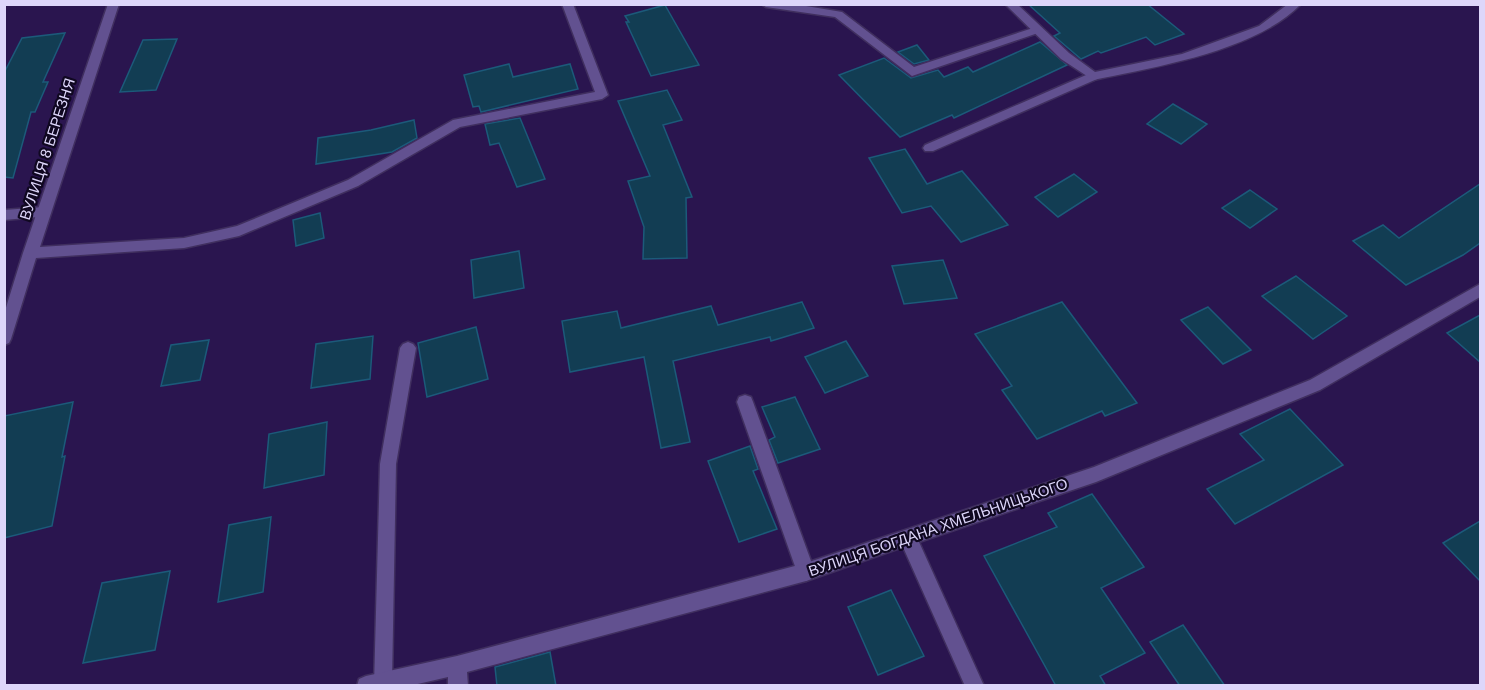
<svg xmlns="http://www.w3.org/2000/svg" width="1485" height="690" font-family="Helvetica,sans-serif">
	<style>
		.building { fill: #123d53; stroke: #1c5a7a; stroke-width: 1.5 }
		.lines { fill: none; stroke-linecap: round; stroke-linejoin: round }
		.lane-casing { stroke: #402f5f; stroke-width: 3 }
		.street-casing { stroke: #402f5f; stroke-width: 3 }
		.lane { fill: #625190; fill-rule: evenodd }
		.street { fill: #625190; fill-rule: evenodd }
		.labels { text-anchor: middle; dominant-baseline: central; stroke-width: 4.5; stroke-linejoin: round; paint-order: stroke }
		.street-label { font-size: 15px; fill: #ddd6fa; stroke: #100821 }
	</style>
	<rect width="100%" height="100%" fill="#2a154f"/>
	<g class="building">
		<path d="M1028,4H1147L1184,34L1155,45L1146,37L1101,53L1098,51L1081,59L1054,36L1060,33Z"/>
		<path d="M665,5L699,65L651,76L626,22H629L625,16Z"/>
		<path d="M65,33L43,82H48L35,112H31L13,178L4,177V73L22,38Z"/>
		<path d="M177,39L156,90L120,92L143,40Z"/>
		<path d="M1040,42L1067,65L954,118L952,115L900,137L839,75L884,58L911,78L938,70L944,77L968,67L973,72Z"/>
		<path d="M917,45L929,60L914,64L898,52Z"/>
		<path d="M509,64L513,77L570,64L578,89L481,112L479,106L473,107L464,75Z"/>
		<path d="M667,90L682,120L663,125L692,197L686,198L687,258L643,259L644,227L628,181L650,176L618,101Z"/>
		<path d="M1173,104L1207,124L1181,144L1147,124Z"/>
		<path d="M520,118L545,179L517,187L499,143L490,145L485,124Z"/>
		<path d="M414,120L417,138L392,152L316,164L318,138L371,130Z"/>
		<path d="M905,149L927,184L962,171L1008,225L961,242L931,206L902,213L869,158Z"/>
		<path d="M1074,174L1097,192L1058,217L1035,197Z"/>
		<path d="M1480,184V243L1463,255L1406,285L1353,241L1383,225L1399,238Z"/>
		<path d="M1250,190L1277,209L1250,228L1222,208Z"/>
		<path d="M320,213L324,238L296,246L293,220Z"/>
		<path d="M519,251L524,288L474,298L471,260Z"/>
		<path d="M943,260L957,298L904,304L892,266Z"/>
		<path d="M1296,276L1347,316L1313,339L1262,296Z"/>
		<path d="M802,302L814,328L771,341L770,337L673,361L690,442L661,448L644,357L570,372L562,321L617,311L621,328L711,306L718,325Z"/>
		<path d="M1062,302L1137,403L1105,416L1102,411L1037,439L1002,390L1012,386L975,334Z"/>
		<path d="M1208,307L1251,350L1223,364L1181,320Z"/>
		<path d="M1480,315V362L1447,333Z"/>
		<path d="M476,327L488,379L427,397L418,343Z"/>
		<path d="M373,336L370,379L311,388L316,344Z"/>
		<path d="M209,340L200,380L161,386L171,345Z"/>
		<path d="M846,341L868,376L825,393L805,357Z"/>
		<path d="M795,397L820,449L778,463L769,440L775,437L762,407Z"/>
		<path d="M73,402L62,457L65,456L52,526L4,538V416Z"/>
		<path d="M1290,409L1343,465L1235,524L1207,489L1264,460L1240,434Z"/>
		<path d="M327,422L324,475L264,488L269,434Z"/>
		<path d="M750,446L758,469L753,471L777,529L739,542L708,461Z"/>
		<path d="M1092,494L1144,567L1101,588L1145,653L1100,676L1106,686H1056L984,556L1057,527L1048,513Z"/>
		<path d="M271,517L263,592L218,602L229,525Z"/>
		<path d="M1480,521V581L1443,543Z"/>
		<path d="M170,571L155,650L83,663L102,583Z"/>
		<path d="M891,590L924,656L878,675L848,607Z"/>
		<path d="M1183,625L1225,686H1180L1150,642Z"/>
		<path d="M550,652L556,686H497L495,667Z"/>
	</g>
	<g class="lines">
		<defs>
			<g id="lane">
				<path d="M761,4H794L842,12L914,67L1033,28H1041L1043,30L1041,32L912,76L835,17L766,7Z"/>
				<path d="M1093,72L1097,73V79L933,151H925L923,148L925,145Z"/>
				<path d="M44,207L51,212L49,216L4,220V210Z"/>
				<path d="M408,342L413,344L416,348L396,464L392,682L390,686H374L380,464L400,348L403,344Z"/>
				<path d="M745,395L751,397L753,402L815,572L812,578L806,581L800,578L797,572L737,402L739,397Z"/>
			</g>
			<g id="street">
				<path d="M108,4H119L40,247L184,238L237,226L348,180L453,120L595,92L562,4H573L608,95L602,99L460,127L358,186L239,236L184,248L36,258L11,339L9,343L4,345V314L23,253Z"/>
				<path d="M1005,4H1017L1069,53L1095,72L1182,54L1259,26L1288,4H1301C1256,51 1155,67 1093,80L1061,59Z"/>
				<path d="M1480,284V297L1320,390L1096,482L919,542L984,686H965L903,547L806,581L467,672L468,686H448V677L409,686H357L359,679L366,676L457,656L806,563L1094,467L1310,380Z"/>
			</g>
		</defs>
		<use href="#lane" class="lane-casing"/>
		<use href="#street" class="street-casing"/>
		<use href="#lane" class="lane"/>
		<use href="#street" class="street"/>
	</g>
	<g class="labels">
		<g class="street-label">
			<text transform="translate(47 149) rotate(-72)">ВУЛИЦЯ 8 БЕРЕЗНЯ</text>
			<text transform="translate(938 527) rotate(-19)">ВУЛИЦЯ БОГДАНА ХМЕЛЬНИЦЬКОГО</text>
		</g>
	</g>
	<rect width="1485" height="690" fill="none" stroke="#ddd6fa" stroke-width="12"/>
</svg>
